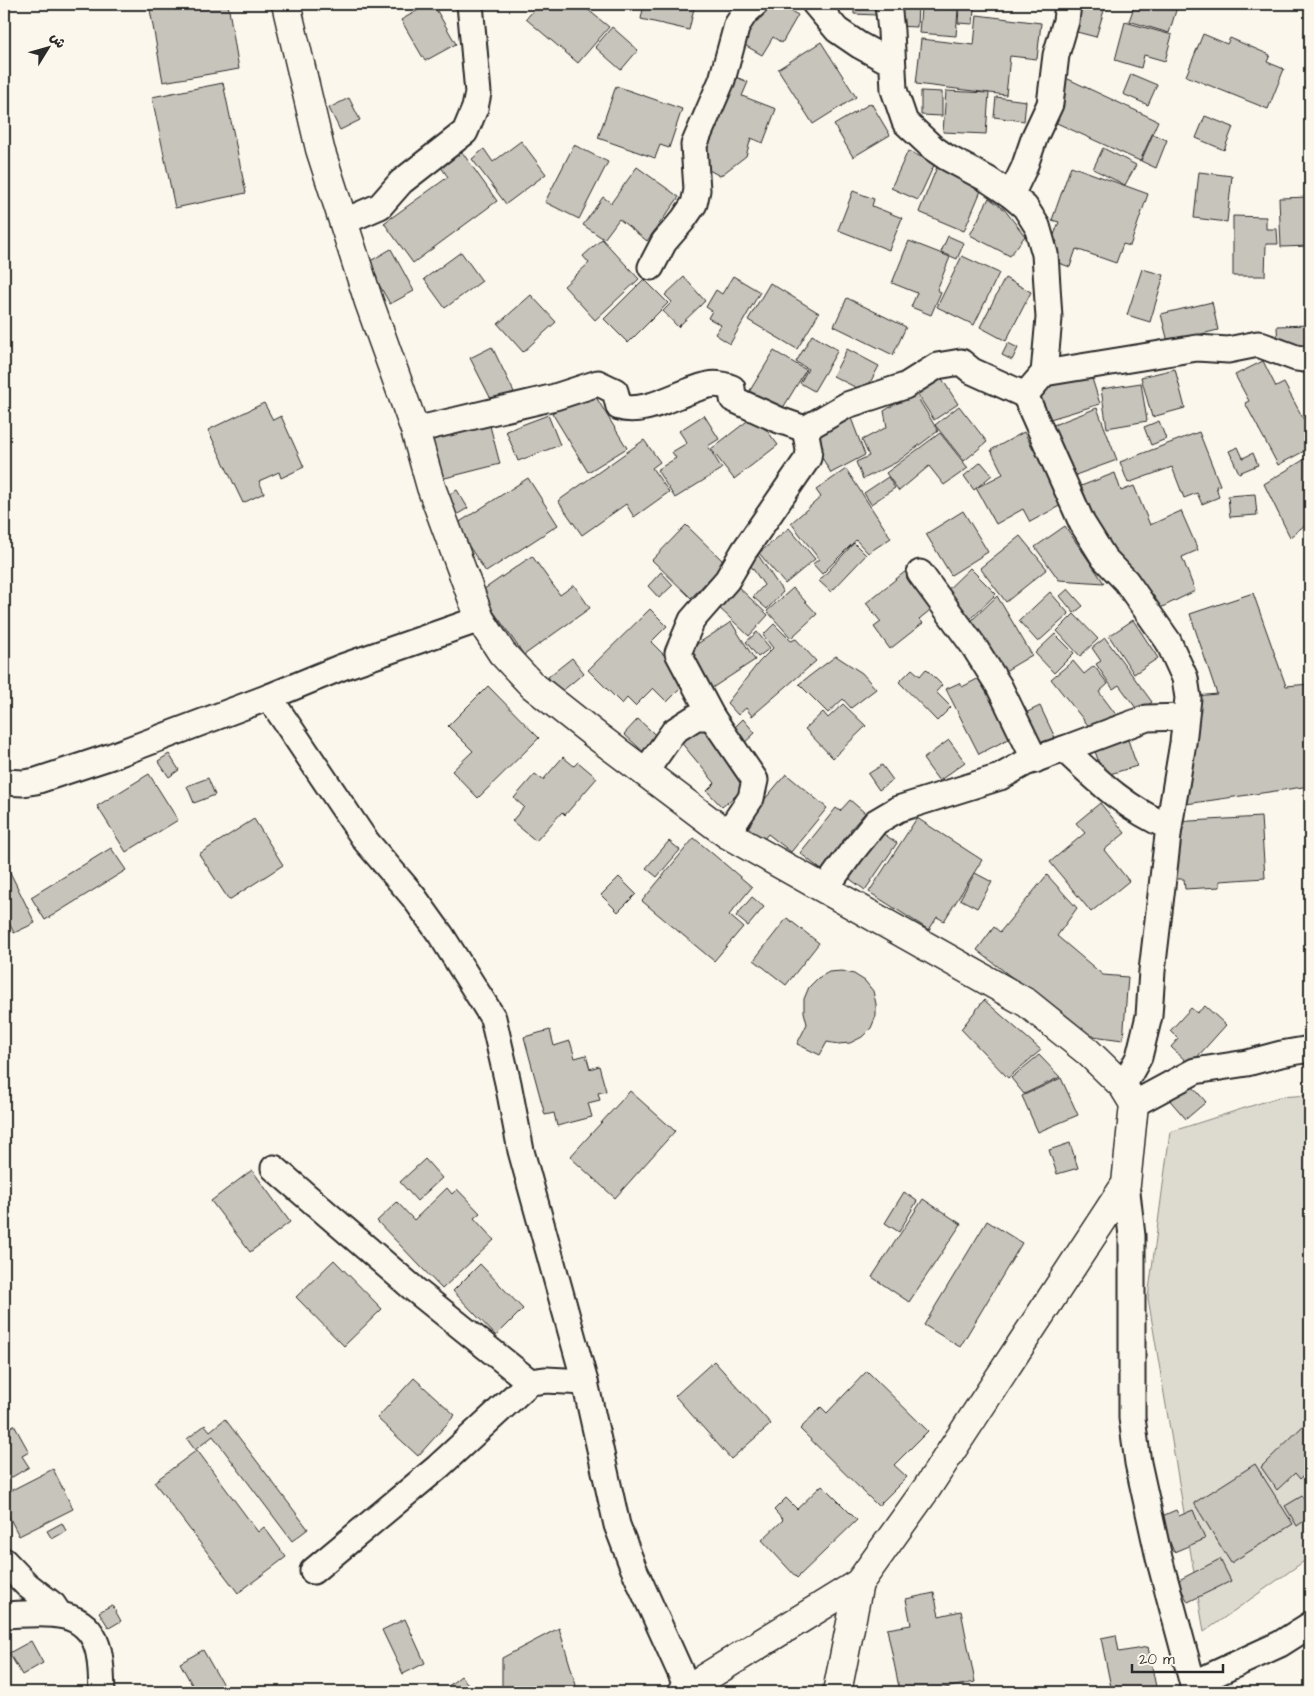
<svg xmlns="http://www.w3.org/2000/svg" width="1314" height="1696" font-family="'Architects Daughter','Playpen Sans Arabic',sans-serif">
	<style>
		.green { fill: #dddad0; stroke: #84827e }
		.building { fill: #c7c4bc; stroke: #2b2b2b }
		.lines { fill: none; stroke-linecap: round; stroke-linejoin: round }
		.minor-casing { stroke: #2b2b2b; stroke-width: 29 }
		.tertiary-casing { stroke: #2b2b2b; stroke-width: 31 }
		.minor { stroke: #fbf7ec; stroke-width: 25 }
		.tertiary { stroke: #fbf7ec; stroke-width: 28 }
	</style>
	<rect width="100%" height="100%" fill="#fbf7ec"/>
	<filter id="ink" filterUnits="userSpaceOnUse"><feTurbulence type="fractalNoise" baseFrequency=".02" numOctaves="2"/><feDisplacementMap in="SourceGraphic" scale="10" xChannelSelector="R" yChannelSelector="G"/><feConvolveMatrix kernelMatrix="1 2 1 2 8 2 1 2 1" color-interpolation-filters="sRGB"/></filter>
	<g filter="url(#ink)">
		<path class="green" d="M1310,1095V1557L1204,1632L1148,1298L1170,1132L1279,1097Z"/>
		<g class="building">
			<path d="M149,4H228L239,69L163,82Z"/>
			<path d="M429,4H433L456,44L425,61L401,20Z"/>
			<path d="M539,4H581L609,27L578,63L526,19Z"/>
			<path d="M644,4H695L689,30L641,19Z"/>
			<path d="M763,4H778L798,15L782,43L773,37L762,55L741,43Z"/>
			<path d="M854,4H876V15L854,14Z"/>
			<path d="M895,4H918L917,27L894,26Z"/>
			<path d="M1081,4H1106L1096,37L1073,31Z"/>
			<path d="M1135,4H1178L1169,33L1129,21Z"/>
			<path d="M921,8L958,9L956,36L919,33Z"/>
			<path d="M959,8H974L973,24L958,23Z"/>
			<path d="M977,15L1041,23L1037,59L1010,56L1006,95L916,84L921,39L974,45Z"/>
			<path d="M1125,22L1172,35L1165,61L1144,55L1141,68L1115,60Z"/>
			<path d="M612,27L638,50L621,70L595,47Z"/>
			<path d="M1203,34L1227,44L1230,38L1270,55L1267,62L1284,69L1268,109L1186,76Z"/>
			<path d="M821,42L856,97L813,124L778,69Z"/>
			<path d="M1131,74L1157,85L1148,105L1123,94Z"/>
			<path d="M731,75L748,82L742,96L776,109L763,143L751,138L746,156L720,176L696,163Z"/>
			<path d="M1066,78L1158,121L1140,161L1048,119Z"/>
			<path d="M223,83L246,193L175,208L152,97Z"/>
			<path d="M616,86L682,109L669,148L660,145L655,158L598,138Z"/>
			<path d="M921,91L942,92V116L921,115Z"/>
			<path d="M946,91L989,93L986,134L943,132Z"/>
			<path d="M996,97L1026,101L1024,121L994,117Z"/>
			<path d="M349,98L360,120L340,130L329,108Z"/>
			<path d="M871,103L890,135L853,157L834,125Z"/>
			<path d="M1205,116L1233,127L1224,150L1196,138Z"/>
			<path d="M1153,134L1167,140L1156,168L1141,161Z"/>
			<path d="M521,141L546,174L506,204L472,159L484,149L493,162Z"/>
			<path d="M574,145L608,162L579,219L545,202Z"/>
			<path d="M459,148L497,201L413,263L384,223L448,177L438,163Z"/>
			<path d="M1103,148L1136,165L1125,185L1093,169Z"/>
			<path d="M908,151L935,163L918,200L891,188Z"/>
			<path d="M1071,166L1148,194L1130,246L1123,244L1116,263L1076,249L1070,267L1050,260L1057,241L1052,240L1059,222L1052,220Z"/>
			<path d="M637,167L679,197L647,241L619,219L604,239L583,225L603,197L611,203Z"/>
			<path d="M937,167L983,186L964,231L919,212Z"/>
			<path d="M1199,172L1232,176L1227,222L1194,218Z"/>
			<path d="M853,191L874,199L872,206L902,218L889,250L838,230Z"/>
			<path d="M1310,197V246L1281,247L1279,198Z"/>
			<path d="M989,198L1004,209L1025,236L1010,256L970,235Z"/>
			<path d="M1233,216L1266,217V229H1277L1278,244H1266L1265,276H1233Z"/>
			<path d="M948,236L964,243L957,259L941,252Z"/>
			<path d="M602,239L639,279L595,320L564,286L589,263L583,256Z"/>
			<path d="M909,241L950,257L937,290L941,292L931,315L911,307L917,293L892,283Z"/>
			<path d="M391,249L414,291L390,304L367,263Z"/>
			<path d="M461,252L482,281L445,308L424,279Z"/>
			<path d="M962,256L999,273L974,325L937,307Z"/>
			<path d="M1142,269L1164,275L1150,322L1127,315Z"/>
			<path d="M733,276L760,292L730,344L715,334L721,325L708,318L712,311L706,307L716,290L722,294Z"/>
			<path d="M684,277L705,301L678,327L663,311L672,302L665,295Z"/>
			<path d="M1005,278L1031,292L1006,341L980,327Z"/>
			<path d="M644,279L668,303L628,343L604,319Z"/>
			<path d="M770,283L819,313L797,349L748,320Z"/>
			<path d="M531,295L556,322L523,352L498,324Z"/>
			<path d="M847,298L906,327L893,355L834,326Z"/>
			<path d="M1212,302L1218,330L1168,342L1161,314Z"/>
			<path d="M1310,325V348L1278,349L1277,326Z"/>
			<path d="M812,335L838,350L814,391L800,383L808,369L796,362Z"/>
			<path d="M1008,343L1018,348L1012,360L1002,355Z"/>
			<path d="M492,347L514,392L493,403L470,358Z"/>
			<path d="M847,349L879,366L865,392L833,376Z"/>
			<path d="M774,351L806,370L778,416L746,397Z"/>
			<path d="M1263,361L1276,387L1284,383L1310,431V448L1278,465L1245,403L1249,401L1235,375Z"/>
			<path d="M1175,369L1185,408L1152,417L1141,377Z"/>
			<path d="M1090,372L1100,404L1047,420L1037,388Z"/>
			<path d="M939,374L958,404L934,420L914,389Z"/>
			<path d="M1141,383L1147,421L1107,428L1101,389Z"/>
			<path d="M591,389L627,448L588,472L552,413Z"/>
			<path d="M914,392L938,431L897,462L863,479L856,462L869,456L862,440L887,427L884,411Z"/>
			<path d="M264,403L273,420L281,416L304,467L281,478L279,472L259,481L264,493L243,503L208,430Z"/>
			<path d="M959,406L987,442L964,461L935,425Z"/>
			<path d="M1097,408L1117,460L1070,477L1051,426Z"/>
			<path d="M548,415L560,445L518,461L506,431Z"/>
			<path d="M704,415L719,439L708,446L722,469L675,498L657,470L676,458L672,452L687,443L679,431Z"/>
			<path d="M755,415L778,445L734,479L711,449Z"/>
			<path d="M851,418L865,455L831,473L811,439Z"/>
			<path d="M1159,421L1166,439L1151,445L1144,427Z"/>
			<path d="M489,422L500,464L441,479L431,437Z"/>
			<path d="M1024,432L1063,504L1030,522L1023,509L996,524L976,488L1003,474L991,450Z"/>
			<path d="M1199,432L1220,485L1216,486L1219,497L1202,504L1197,493L1184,498L1172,467L1128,483L1120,462Z"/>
			<path d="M940,433L968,468L944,485L929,466L899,491L886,473Z"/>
			<path d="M644,440L660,462L652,468L669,492L634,517L626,504L582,535L558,501Z"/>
			<path d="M1238,447L1243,458L1253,453L1258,465L1239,473L1229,451Z"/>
			<path d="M1310,456V521L1290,537L1264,484Z"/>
			<path d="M981,462L992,475L974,490L964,476Z"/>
			<path d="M846,469L891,538L868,553L856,540L822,574L813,564L819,559L791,523L821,497L816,490Z"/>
			<path d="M1115,473L1121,491L1134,486L1150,525L1181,511L1198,550L1182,557L1195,591L1152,612L1110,557L1081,486Z"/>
			<path d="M888,477L895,488L871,504L864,493Z"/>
			<path d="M528,478L558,525L486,572L455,525Z"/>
			<path d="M457,490L468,508L451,518L440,500Z"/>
			<path d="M1255,494L1257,515L1230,517L1228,496Z"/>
			<path d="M963,511L988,552L951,575L926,534Z"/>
			<path d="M686,525L725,563L691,598L652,560Z"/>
			<path d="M1065,526L1104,583L1059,580L1035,547Z"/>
			<path d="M789,528L815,559L785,584L759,553Z"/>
			<path d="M1020,536L1047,569L1006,602L980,568Z"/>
			<path d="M854,543L866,555L831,592L819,581Z"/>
			<path d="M754,549L783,592L767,609L753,597L764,585L744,556Z"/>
			<path d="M532,556L560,595L574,585L590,608L524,655L480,592Z"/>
			<path d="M970,568L996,594L966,623L941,596Z"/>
			<path d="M906,571L934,607L919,619L923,623L890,649L874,627L881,622L866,603Z"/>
			<path d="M661,572L673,585L659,598L648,586Z"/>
			<path d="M733,582L768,615L749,636L714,603Z"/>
			<path d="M793,588L817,614L791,638L767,611Z"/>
			<path d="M1068,589L1083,606L1074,613L1060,596Z"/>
			<path d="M1050,592L1069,614L1038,642L1019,621Z"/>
			<path d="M1253,593L1286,686L1310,684V786L1186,804L1196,696L1217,694L1190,614Z"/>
			<path d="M997,596L1032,655L1000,674L969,623Z"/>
			<path d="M650,609L667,626L651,642L689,680L667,702L653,688L635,706L627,698L622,704L588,670Z"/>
			<path d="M1074,614L1098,639L1080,656L1057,631Z"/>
			<path d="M1133,620L1158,658L1134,674L1109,636Z"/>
			<path d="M731,622L755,660L712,688L688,650Z"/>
			<path d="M774,624L791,641L796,639L816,661L752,716L746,708L738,715L727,703L759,662L773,648L763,635Z"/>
			<path d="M757,632L770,648L758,657L746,642Z"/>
			<path d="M1055,634L1074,653L1054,673L1035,653Z"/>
			<path d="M1105,638L1152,702L1139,712L1119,685L1113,689L1096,664L1101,661L1092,648Z"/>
			<path d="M836,656L862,673L876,689L851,708L843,699L828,713L799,684Z"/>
			<path d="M572,658L584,673L561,692L548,677Z"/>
			<path d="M1073,661L1084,674L1094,666L1108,684L1099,692L1117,716L1095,734L1051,679Z"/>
			<path d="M912,669L920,676L926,669L942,685L936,692L951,707L937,721L899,682Z"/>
			<path d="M983,676L1014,736L979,754L946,689L959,683L962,687Z"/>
			<path d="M488,686L539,738L478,798L452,771L473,751L448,726Z"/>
			<path d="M843,704L866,726L833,758L805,729L823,712L828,718Z"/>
			<path d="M1040,706L1059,746L1036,757L1017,717Z"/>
			<path d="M638,719L662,741L649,757L624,734Z"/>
			<path d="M743,719L755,733L740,747L728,734Z"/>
			<path d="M699,724L750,784L722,807L707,791L715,783L679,740Z"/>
			<path d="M949,740L965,762L939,781L923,759Z"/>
			<path d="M1128,740L1137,766L1103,776L1095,751Z"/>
			<path d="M169,754L179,770L169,777L158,761Z"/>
			<path d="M563,757L574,766L578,762L597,778L565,815L562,812L536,841L512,821L524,807L514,798L535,774L543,780Z"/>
			<path d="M882,765L893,780L879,790L868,774Z"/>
			<path d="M149,774L178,820L126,852L97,806Z"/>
			<path d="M786,774L827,808L791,852L768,834L763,840L747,826L752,820L749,818Z"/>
			<path d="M208,778L215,795L194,803L187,786Z"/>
			<path d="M850,800L865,813L850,830L859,837L829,876L800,853L836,808L840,811Z"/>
			<path d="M1100,803L1125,833L1104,850L1129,881L1091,912L1050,862L1085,833L1076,823Z"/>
			<path d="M1261,817L1265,878L1220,881V887L1185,889L1184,879H1176L1173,822Z"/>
			<path d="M917,818L982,860L944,921L937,917L929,930L869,892Z"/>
			<path d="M254,819L283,865L229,900L199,854Z"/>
			<path d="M875,828L897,843L865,890L843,874Z"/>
			<path d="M694,838L752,887L729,915L743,927L714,961L642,901Z"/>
			<path d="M669,841L680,850L657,877L646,868Z"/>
			<path d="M111,848L126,870L45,920L31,897Z"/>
			<path d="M4,860L35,923L14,933L4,913Z"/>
			<path d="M975,873L992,882L977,908L960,899Z"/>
			<path d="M1047,875L1077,908L1057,936L1103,975L1128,977L1123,1040L1085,1035L977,950L994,927L1000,932Z"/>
			<path d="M619,877L636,894L618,912L601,895Z"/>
			<path d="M752,897L764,907L748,926L736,916Z"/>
			<path d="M787,918L819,943L786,985L754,960Z"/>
			<path d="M842,971L854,974L865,981L873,991L876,1004V1016L871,1028L862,1037L850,1043L838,1044L827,1042L820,1055L797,1044L807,1024L804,1012V999L809,987L818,978L829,972Z"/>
			<path d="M984,1000L1041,1050L1008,1078L961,1029Z"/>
			<path d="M1205,1006L1226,1025L1190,1065L1171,1047L1178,1039L1170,1031L1191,1008L1197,1013Z"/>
			<path d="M550,1030L554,1046L570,1041L575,1058L586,1055L590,1069L599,1066L606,1091L598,1093L600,1100L588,1103L592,1117L557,1126L554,1113L545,1115L524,1037Z"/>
			<path d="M1039,1055L1060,1077L1024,1094L1011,1078Z"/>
			<path d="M1061,1078L1078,1115L1038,1132L1022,1096Z"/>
			<path d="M1186,1079L1206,1102L1186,1119L1166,1096Z"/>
			<path d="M630,1091L675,1131L615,1198L570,1157Z"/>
			<path d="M1070,1143L1078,1168L1057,1174L1049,1150Z"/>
			<path d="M425,1159L442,1178L417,1201L400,1182Z"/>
			<path d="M252,1170L290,1222L250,1252L211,1201Z"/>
			<path d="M447,1188L452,1194L457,1189L480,1213L474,1218L494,1240L442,1289L377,1221L397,1202L414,1220Z"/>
			<path d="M904,1192L917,1201L899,1232L885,1223Z"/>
			<path d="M923,1199L961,1224L909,1302L872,1277Z"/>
			<path d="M987,1221L1022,1243L960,1347L924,1325Z"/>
			<path d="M334,1260L382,1309L344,1346L296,1297Z"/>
			<path d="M480,1264L523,1309L496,1336L453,1291Z"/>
			<path d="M714,1361L771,1424L731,1459L675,1396Z"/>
			<path d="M867,1371L928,1431L894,1465L907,1477L878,1506L800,1429L821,1407L827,1413Z"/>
			<path d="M414,1378L455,1415L418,1456L377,1418Z"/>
			<path d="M225,1419L308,1529L292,1541L213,1436L195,1450L187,1439L205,1425L210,1431Z"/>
			<path d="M1310,1419V1470L1300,1479L1295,1473L1277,1490L1261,1467Z"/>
			<path d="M14,1425L29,1452L22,1456L29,1467L4,1482V1428L5,1430Z"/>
			<path d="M197,1450L258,1532L264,1527L286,1557L238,1593L154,1482Z"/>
			<path d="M1255,1464L1293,1524L1231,1563L1194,1503Z"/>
			<path d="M53,1469L73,1509L19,1536L4,1507V1494Z"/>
			<path d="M822,1485L857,1520L797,1578L762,1540L783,1520L774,1510L786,1498L797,1509Z"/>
			<path d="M1302,1496L1310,1509V1517L1297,1526L1285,1506Z"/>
			<path d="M1176,1510L1179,1516L1193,1510L1205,1539L1174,1552L1162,1523L1165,1522L1162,1516Z"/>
			<path d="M62,1523L66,1531L52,1539L47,1531Z"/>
			<path d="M1220,1559L1231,1581L1188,1602L1177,1581Z"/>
			<path d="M934,1593L939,1616L961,1611L975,1682L925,1692H900L887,1629L911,1625L906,1599Z"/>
			<path d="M112,1605L121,1621L109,1628L99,1612Z"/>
			<path d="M405,1619L425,1663L403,1674L382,1630Z"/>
			<path d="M559,1628L578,1692H502V1658Z"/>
			<path d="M1116,1635L1119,1652L1148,1647L1157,1692H1112L1101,1638Z"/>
			<path d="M31,1641L43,1663L22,1675L9,1653Z"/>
			<path d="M203,1650L227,1692H196L180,1663Z"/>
			<path d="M461,1676L475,1692H441Z"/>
			<path d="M61,1687L63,1692H48L47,1691Z"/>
		</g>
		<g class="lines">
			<defs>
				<g id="minor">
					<path d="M815,4L837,30L859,45L892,63"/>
					<path d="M888,4L891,31L894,90L905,122L933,148L946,157L987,179L1011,195L1025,207L1037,226L1045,254L1049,318L1044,373L1025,395L1082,523L1104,558L1126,581L1168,641L1185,678L1188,698L1183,743L1169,827L1152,971L1149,1016L1139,1057L1123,1086"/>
					<path d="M1011,195L1024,168L1035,136L1050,104L1056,55L1066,21L1068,4"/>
					<path d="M343,222L380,206L401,182L465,132L475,108L478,93L470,4"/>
					<path d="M651,267L664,242L683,220L694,204L697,190L694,145L722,80L737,25L745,13L755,4"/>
					<path d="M1044,373L1197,348L1228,350L1258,344L1296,358L1310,360"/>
					<path d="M415,430L555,397L598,383L615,391L619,407C646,416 682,390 709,385C717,383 724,385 732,388L733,399L779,420L805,429L847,405L905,386L937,366L961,362L972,371L1025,395"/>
					<path d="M920,573L973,645L999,686L1035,760"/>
					<path d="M269,697L365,840L413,896L441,935L493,1018L508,1083L521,1151L585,1382L617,1525L633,1567L688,1689"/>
					<path d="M1064,749L1147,718L1185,717"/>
					<path d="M645,772L674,731L696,717H712"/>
					<path d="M4,782L23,783L36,781L112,756L269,697L342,667L480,619"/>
					<path d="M727,834L751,798L755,780L712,717L678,653L692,620L727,580L744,551L808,458L809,450L805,429"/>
					<path d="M825,889L851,853L876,822L898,809L1000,777L1025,763L1064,749C1098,781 1125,808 1169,827"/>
					<path d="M1134,1104L1195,1071L1247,1063L1281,1054L1310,1049"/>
					<path d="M274,1168L414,1289L530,1382"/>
					<path d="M1126,1184L1132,1236V1418L1138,1463L1159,1558L1195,1692"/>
					<path d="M4,1561L27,1585L53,1605L57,1611L58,1614"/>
					<path d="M313,1571L438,1467L530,1382L546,1380L585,1382"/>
					<path d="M4,1615C38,1614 84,1605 97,1646C102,1660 101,1677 102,1692"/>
					<path d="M1193,1684L1280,1644L1310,1625"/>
				</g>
				<g id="tertiary">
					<path d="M286,4L320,149L369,302L415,430L431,487L480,619L502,653L532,685L594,734L727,834L1027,1003L1088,1052L1123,1086L1134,1104L1126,1184L927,1488L859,1583L837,1692"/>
					<path d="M682,1692L859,1583"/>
				</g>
			</defs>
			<use href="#minor" class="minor-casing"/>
			<use href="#tertiary" class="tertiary-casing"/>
			<use href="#minor" class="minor"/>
			<use href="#tertiary" class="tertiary"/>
		</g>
	</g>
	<rect width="1314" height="1696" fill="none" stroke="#fbf7ec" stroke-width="20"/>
	<rect x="10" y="10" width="1294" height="1676" fill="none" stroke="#2b2b2b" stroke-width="2" filter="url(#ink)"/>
	<g transform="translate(48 48) rotate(53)" stroke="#fbf7ec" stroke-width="4" paint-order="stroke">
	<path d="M0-4L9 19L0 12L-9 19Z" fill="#2b2b2b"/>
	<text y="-8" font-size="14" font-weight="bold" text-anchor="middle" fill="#2b2b2b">ش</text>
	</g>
	<path d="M1132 1664v8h91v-8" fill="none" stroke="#2b2b2b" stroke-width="2.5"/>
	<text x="1139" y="1664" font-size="15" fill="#2b2b2b" stroke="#fbf7ec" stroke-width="4" paint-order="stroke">20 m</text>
</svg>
